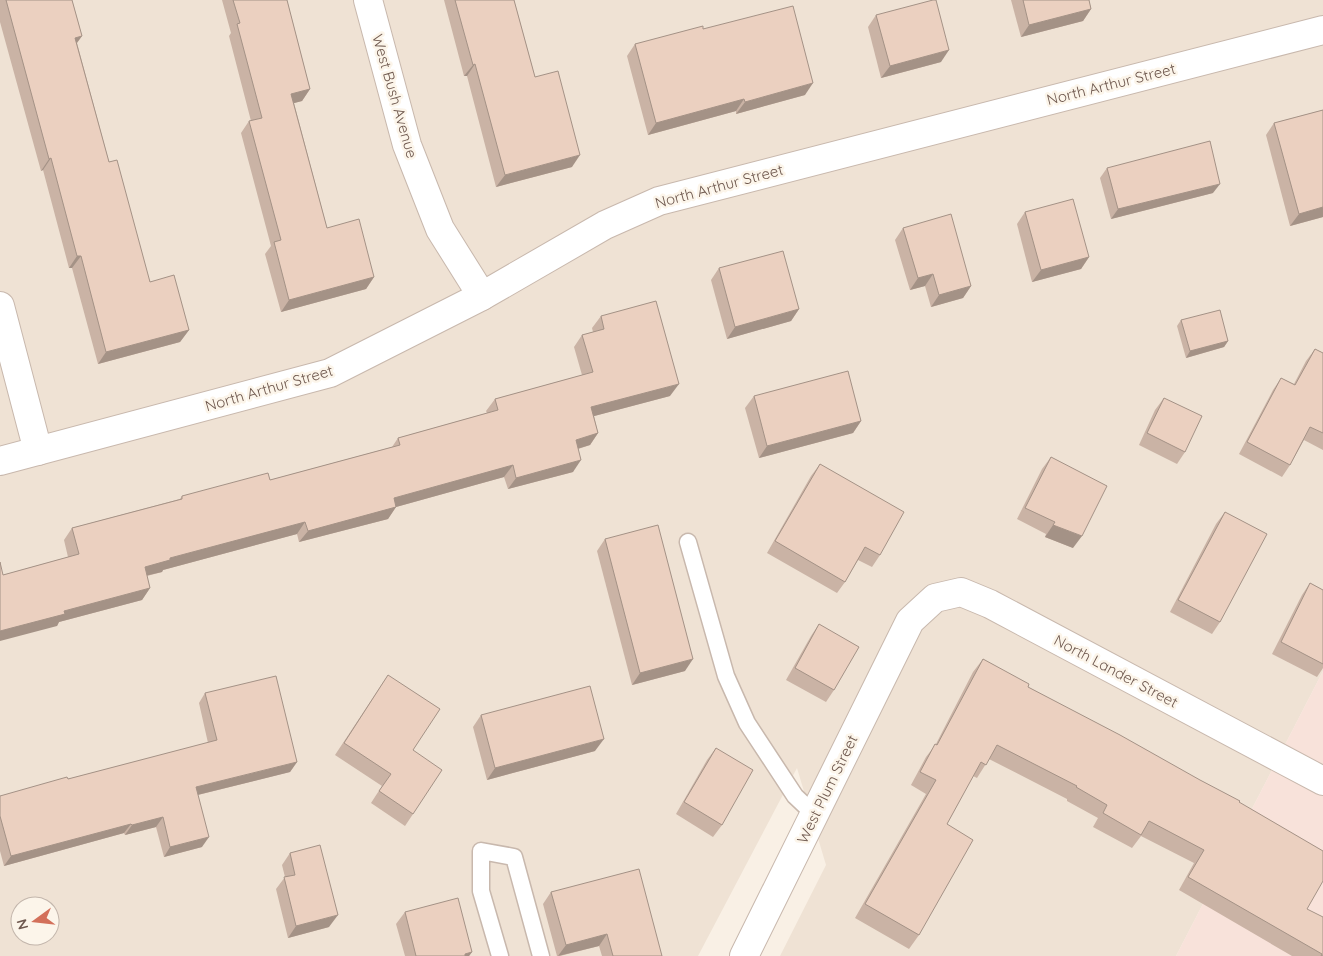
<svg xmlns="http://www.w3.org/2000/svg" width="1323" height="956" font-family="Quicksand,sans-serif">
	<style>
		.residential { fill: #efe2d4; fill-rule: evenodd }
		.commercial { fill: #f8e2da }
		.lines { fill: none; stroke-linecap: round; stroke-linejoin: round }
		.service-casing { stroke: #c8b8ad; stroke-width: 19 }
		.minor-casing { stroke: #c8b8ad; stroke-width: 30 }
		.service { stroke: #fff; stroke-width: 16 }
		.minor { stroke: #fff; stroke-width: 28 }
		.wall { fill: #cab3a5 }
		.shaded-wall { fill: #a49286 }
		.building { fill: #ebd0c0; stroke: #a49286 }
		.labels { text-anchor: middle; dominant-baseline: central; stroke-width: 5; stroke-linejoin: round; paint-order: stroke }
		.street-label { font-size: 15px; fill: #6e584e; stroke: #fcf5ea }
	</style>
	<rect width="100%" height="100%" fill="#f9f0e5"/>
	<path class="residential" d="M0,0H1323V671L1176,956H780L826,865L797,768L698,956H0ZM20,906H50V936H20Z"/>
	<path class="commercial" d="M1323,671V956H1176Z"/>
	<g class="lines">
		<defs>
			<g id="service">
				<path d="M688,542L726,676L747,723L795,796L814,814"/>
				<path d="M500,956L481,891V851L514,857L541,956"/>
			</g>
			<g id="minor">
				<path d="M368,0L407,145L440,229L482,296"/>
				<path d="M0,306L38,451"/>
				<path d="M0,461L330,373L482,296L605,225L659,201L1323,30"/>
				<path d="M744,956L910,621L935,598L961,592L990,604L1323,781"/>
			</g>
		</defs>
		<use href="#service" class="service-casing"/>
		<use href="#minor" class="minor-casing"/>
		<use href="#service" class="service"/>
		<use href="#minor" class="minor"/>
	</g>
	<g class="wall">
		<path d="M0,0H72L82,36L77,43L109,162L150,282L189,330L180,342L98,364L72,268H69L43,170L41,171L0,22Z"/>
		<path d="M222,0H287L310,89L302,101L294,103L327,228L374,277L366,289L281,312L265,254L271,246L241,133L249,121H251L229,36L231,33Z"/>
		<path d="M444,0H514L535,77L572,167L496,187L467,76H464Z"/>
		<path d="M1011,0H1089L1091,9L1083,21L1021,37Z"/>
		<path d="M876,15L941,62L881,78L868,27Z"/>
		<path d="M703,29L805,95L736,114V111L648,135L627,56L635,44Z"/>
		<path d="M1323,110V217L1290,226L1266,135L1274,123Z"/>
		<path d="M1107,168L1213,193L1111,219L1100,178Z"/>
		<path d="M1025,212L1089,257L1081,269L1032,282L1017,224Z"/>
		<path d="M903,228L971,286L963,298L931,307L925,286L910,290L895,240Z"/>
		<path d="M719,268L799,309L791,321L727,339L711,280Z"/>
		<path d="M601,316L670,396L594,416L598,433L590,445L578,449L573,472L508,489L504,477L396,507L388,519L299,542L297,534L163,570L162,572L147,576L150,588L142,600L59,622L57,626L3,575L68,557L64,540L72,528L180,499L182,496L270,480L392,447L398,438L487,413L486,411L495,399L582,375L574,347L582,335L593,332L592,328Z"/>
		<path d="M1181,320L1228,341L1224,347L1186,358L1177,326Z"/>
		<path d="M1315,349L1323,353V450L1304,440L1290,465L1282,477L1239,454L1273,390L1281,378L1294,384L1306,361Z"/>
		<path d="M754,396L861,421L853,433L759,458L745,408Z"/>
		<path d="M1164,398L1185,452L1177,464L1139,445L1155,410Z"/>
		<path d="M1051,457L1073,548L1045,537L1046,534L1017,519L1042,469Z"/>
		<path d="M820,464L880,555L872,567L858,560L845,582L837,593L767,553L811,476Z"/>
		<path d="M1225,512L1220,622L1212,634L1170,612L1216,524Z"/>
		<path d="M605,539L685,671L632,685L597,551Z"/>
		<path d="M1310,583L1323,590V668L1317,677L1272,654L1302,595Z"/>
		<path d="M819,624L834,690L826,702L786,680L811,636Z"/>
		<path d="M983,659L1028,687L1239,802L1307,909L1323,956H1292L1179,890L1194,863L1141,836L1132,848L1093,827L1098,818L1067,801V799L989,759L977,778L973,776L947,824L919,935L909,949L855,918L926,794L911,785L926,757L936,744L973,672Z"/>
		<path d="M388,675L413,750V814L405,826L371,803L382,786L335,755Z"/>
		<path d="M205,693L297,762L290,772L198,795L202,847L164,857L156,827L125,835L124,833L4,866L0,851V796L68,779L208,743L199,703Z"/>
		<path d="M481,715L595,751L487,780L473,727Z"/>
		<path d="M716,748L722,825L713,837L676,814L707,760Z"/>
		<path d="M290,853L329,927L288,938L276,889L285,877L282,865Z"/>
		<path d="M551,892L662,956H602L599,946L560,956H557L543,904Z"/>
		<path d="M405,912L472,952L469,956H405L396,924Z"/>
	</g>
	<g class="shaded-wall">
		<path d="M1091,9L1083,21L1021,37L1029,25Z"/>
		<path d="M82,36L73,48L75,38Z"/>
		<path d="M949,50L941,62L881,78L890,66Z"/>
		<path d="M475,64L467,76H464L473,65Z"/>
		<path d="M813,83L805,95L736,114L745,102Z"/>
		<path d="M310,89L302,101L283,106L291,94Z"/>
		<path d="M744,99L736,111L648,135L656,123Z"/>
		<path d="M580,155L572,167L496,187L505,175Z"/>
		<path d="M51,158L43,170L41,171L49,159Z"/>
		<path d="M1220,184L1213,193L1111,219L1118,209Z"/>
		<path d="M1323,207V217L1290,226L1299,214Z"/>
		<path d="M77,256H81L72,268H69Z"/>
		<path d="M1089,257L1081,269L1032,282L1041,270Z"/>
		<path d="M933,274L925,286L910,290L918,278Z"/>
		<path d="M374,277L366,289L281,312L289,300Z"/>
		<path d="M971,286L963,298L931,307L939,295Z"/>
		<path d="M799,309L791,321L727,339L735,327Z"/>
		<path d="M189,330L180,342L98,364L106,352Z"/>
		<path d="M1228,341L1224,347L1186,358L1190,351Z"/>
		<path d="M679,384L670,396L583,419L591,407Z"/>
		<path d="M861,421L853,433L759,458L767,446Z"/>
		<path d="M598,433L590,445L567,452L576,440Z"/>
		<path d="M581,460L573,472L508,489L516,478Z"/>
		<path d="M513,465L504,477L396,507L388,519L299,542L308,531L394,498Z"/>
		<path d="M305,522L297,534L163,570L162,572L136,578L145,567L170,558Z"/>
		<path d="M1053,525L1082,536L1073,548L1045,537Z"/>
		<path d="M150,588L142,600L59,622L57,626L0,641V631L64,611Z"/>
		<path d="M693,659L685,671L632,685L640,673Z"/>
		<path d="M604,739L595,751L487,780L495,768Z"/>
		<path d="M297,762L290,772L189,797L196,787Z"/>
		<path d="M163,817L156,827L125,835L132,825Z"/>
		<path d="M131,824L124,833L4,866L11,856Z"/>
		<path d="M209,837L202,847L164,857L170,847Z"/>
		<path d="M338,915L329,927L288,938L296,926Z"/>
		<path d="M607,934L599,946L558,956L566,945Z"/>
		<path d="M472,952L469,956H463L465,954Z"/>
	</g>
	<g class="building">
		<path d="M6,0H72L82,36L75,38L109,162L117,160L150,282L174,275L189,330L106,352L81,256H77L51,158L49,159Z"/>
		<path d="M233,0H287L310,89L291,94L327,228L359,219L374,277L289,300L274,242L281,240L249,121L262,118L237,24L240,23Z"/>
		<path d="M455,0H514L535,77L558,71L580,155L505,175L475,64L473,65Z"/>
		<path d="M933,0H936L949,50L890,66L876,15Z"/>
		<path d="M1023,0H1089L1091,9L1029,25Z"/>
		<path d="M793,6L813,83L745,102L744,99L656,123L635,44L703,26V29Z"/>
		<path d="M1323,110V207L1299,214L1274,123Z"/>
		<path d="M1210,141L1220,184L1118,209L1107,168Z"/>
		<path d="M1073,199L1089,257L1041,270L1025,212Z"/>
		<path d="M951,214L971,286L939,295L933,274L918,278L903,228Z"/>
		<path d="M783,251L799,309L735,327L719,268Z"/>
		<path d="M656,301L679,384L591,407L598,433L576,440L581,460L516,478L513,465L394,498L396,507L308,531L305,522L170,558V560L145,567L150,588L64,611L65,614L0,631V562L3,575L79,554L72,528L182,499V496L268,473L270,480L400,445L398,438L498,410L495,399L593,372L582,335L604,329L601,316Z"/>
		<path d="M1220,310L1228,341L1190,351L1181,320Z"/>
		<path d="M1315,349L1323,353V433L1310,427L1290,465L1247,442L1281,378L1295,385Z"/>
		<path d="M848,371L861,421L767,446L754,396Z"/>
		<path d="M1164,398L1202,416L1185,452L1147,433Z"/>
		<path d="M1051,457L1107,486L1082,536L1053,525L1055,522L1025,508Z"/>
		<path d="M820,464L904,512L880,555L865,547L845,582L775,541Z"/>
		<path d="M1225,512L1267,534L1220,622L1178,600Z"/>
		<path d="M658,525L693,659L640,673L605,539Z"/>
		<path d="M1310,583L1323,590V664L1281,642Z"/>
		<path d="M819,624L859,647L834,690L795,668Z"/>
		<path d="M983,659L1029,684L1028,687L1120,735L1200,780L1240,801L1239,802L1323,851V881L1307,909L1323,917V956H1321L1322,954L1188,877L1204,850L1149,821L1141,835L1103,813L1107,805L1076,787L1077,786L997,745L986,765L981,762L947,824L973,840L919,935L865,904L936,780L920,772L935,744L937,745Z"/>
		<path d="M388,675L440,709L413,750L442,770L413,814L379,791L391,774L344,743Z"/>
		<path d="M276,676L297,762L196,787L209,837L170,847L163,817L132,825L131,824L11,856L0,816V796L67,777L68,779L217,740L205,693Z"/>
		<path d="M590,686L604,739L495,768L481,715Z"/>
		<path d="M716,748L753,770L722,825L684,802Z"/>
		<path d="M320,845L338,915L296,926L284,877L295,875L290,853Z"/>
		<path d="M639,869L662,956H613L607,934L566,945L551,892Z"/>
		<path d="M458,898L472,952L465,954V956H416L405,912Z"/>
	</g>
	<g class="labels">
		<g class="street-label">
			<text transform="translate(1111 84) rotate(-14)">North Arthur Street</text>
			<text transform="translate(395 96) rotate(74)">West Bush Avenue</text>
			<text transform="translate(719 186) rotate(-15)">North Arthur Street</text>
			<text transform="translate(269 388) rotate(-16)">North Arthur Street</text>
			<text transform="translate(1116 671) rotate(28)">North Lander Street</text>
			<text transform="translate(827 789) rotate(-64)">West Plum Street</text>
		</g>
	</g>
	<g transform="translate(35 921) rotate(255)"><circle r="24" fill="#fcf5ea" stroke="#c3b6ac"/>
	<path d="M0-4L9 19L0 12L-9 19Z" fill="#d3705a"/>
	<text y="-8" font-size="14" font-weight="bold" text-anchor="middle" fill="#6e584e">N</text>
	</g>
</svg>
